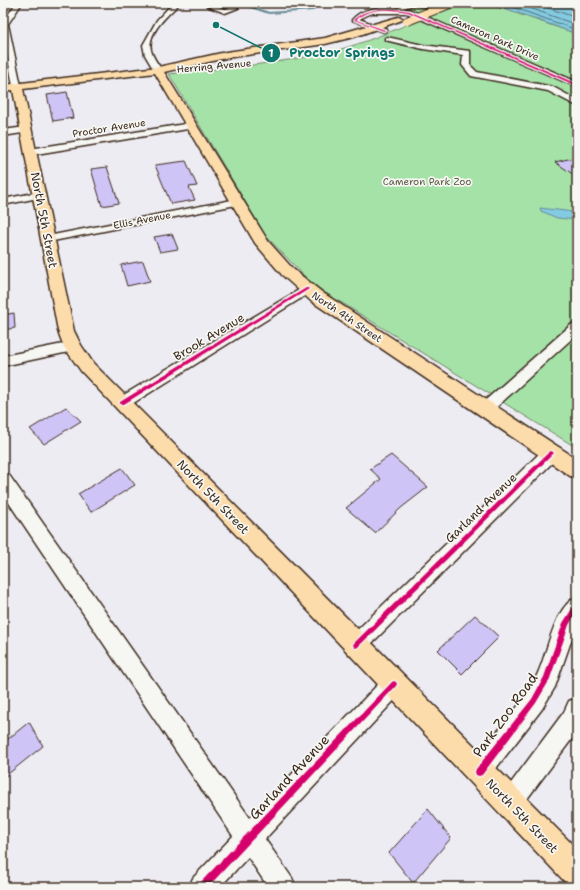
<svg xmlns="http://www.w3.org/2000/svg" width="580" height="890" font-family="'Shantell Sans',sans-serif">
	<style>
		.green { fill: #a5e2a8; stroke: #708663 }
		.water { fill: #82cbe3; stroke: #668b94 }
		.lines { fill: none; stroke-linecap: round; stroke-linejoin: round }
		.shore { stroke: #576a6d; stroke-width: 1 }
		.stream { stroke: #668b94; stroke-width: 2 }
		.building { fill: #cfc4f6; stroke: #3b2a1e }
		.minor-casing { stroke: #3b2a1e; stroke-width: 3 }
		.major-casing { stroke: #3b2a1e; stroke-width: 3 }
		.minor { fill: #f6f6f2; fill-rule: evenodd }
		.major { fill: #fddcac; fill-rule: evenodd }
		.major-bridge-casing { stroke: #3b2a1e; stroke-width: 10; stroke-linecap: butt }
		.major-bridge { stroke: #fddcac; stroke-width: 8 }
		.cycleway-casing { stroke: #f6f6f2; stroke-width: 3 }
		.cycleway { fill: #d6006c; fill-rule: evenodd }
		.labels { text-anchor: middle; dominant-baseline: central; stroke-width: 3.5; stroke-linejoin: round; paint-order: stroke }
		.far-street-label { font-size: 10px; fill: #3b2a1e; stroke: #f6f6f2 }
		.far-park-label { font-size: 10px; fill: #565840; stroke: #f6f6f2 }
		.street-label { font-size: 12px; fill: #3b2a1e; stroke: #f6f6f2 }
		.near-street-label { font-size: 14px; fill: #3b2a1e; stroke: #f6f6f2 }
		.leader { fill: none; stroke: #0f766e; stroke-width: 1.5 }
		.callout-dot { fill: #0f766e; stroke: #f6f6f2; stroke-width: 1.5 }
		.mark-label { font-size: 12px; text-anchor: middle; font-weight: bold; fill: #fff }
		.callout-label { font-size: 13px; text-anchor: middle; font-weight: bold; fill: #0f766e; stroke: #f6f6f2; stroke-width: 3.5; stroke-linejoin: round; paint-order: stroke }
	</style>
	<rect width="100%" height="100%" fill="#eeecf3"/>
	<filter id="ink" filterUnits="userSpaceOnUse"><feTurbulence type="fractalNoise" baseFrequency=".025" numOctaves="2"/><feDisplacementMap in="SourceGraphic" scale="8" xChannelSelector="R" yChannelSelector="G"/><feConvolveMatrix kernelMatrix="1 2 1 2 8 2 1 2 1" color-interpolation-filters="sRGB"/></filter>
	<g filter="url(#ink)">
		<path class="green" d="M379,3H486L577,34V448L313,285L265,235L169,74C224,68 280,64 334,51C365,43 394,30 423,18Z"/>
		<g class="water">
			<path d="M487,3H577V34L496,5Z"/>
			<path d="M540,208C553,210 564,210 577,213V220L557,218L541,211Z"/>
		</g>
		<g class="lines">
			<g class="shore">
				<path d="M501,3L577,30"/>
				<path d="M516,3L577,25"/>
				<path d="M534,3L577,18"/>
			</g>
			<g class="stream">
				<path d="M239,3L269,13L313,10L317,6L328,3"/>
				<path d="M363,3H373"/>
			</g>
		</g>
		<g class="building">
			<path d="M67,92L73,118L53,121L47,95Z"/>
			<path d="M577,157V177L555,162Z"/>
			<path d="M186,161L197,186L189,187L195,200L171,204L155,165Z"/>
			<path d="M107,167L119,203L102,206L91,169Z"/>
			<path d="M172,234L178,249L160,252L154,237Z"/>
			<path d="M143,261L150,281L127,286L121,265Z"/>
			<path d="M14,313L15,328L3,330V315Z"/>
			<path d="M66,407L81,421L44,444L30,429Z"/>
			<path d="M391,455L428,487L401,508L375,533L346,508L381,479L370,469Z"/>
			<path d="M122,468L135,485L91,512L78,494Z"/>
			<path d="M475,615L499,637L462,674L438,650Z"/>
			<path d="M29,722L43,746L3,778V743Z"/>
			<path d="M428,809L451,838L413,883L389,853Z"/>
		</g>
		<g class="lines">
			<defs>
				<g id="minor">
					<path d="M16,3H22L8,24L21,86L17,88L13,86L3,31V22Z"/>
					<path d="M173,3H180C169,14 147,32 151,50C153,58 158,64 162,70L158,72H155L145,55L143,45L157,20Z"/>
					<path d="M206,3H230L238,8L225,13L207,6ZM216,6L228,7L230,8L225,9Z"/>
					<path d="M407,3H463L461,6L438,8L413,5L403,8L410,10L577,82V87L407,13H372L359,19L386,29L387,30L384,32L352,20C363,7 383,7 399,8V6Z"/>
					<path d="M387,37L423,45L470,51V65L477,72L553,87L577,100V106L548,91L471,76L462,65L463,55L423,49L385,40V38Z"/>
					<path d="M191,123L195,126L194,128L30,155L25,152L30,149Z"/>
					<path d="M26,127L29,128V132L3,136V130Z"/>
					<path d="M39,192L44,195L43,197L3,205V199Z"/>
					<path d="M237,199L242,202L241,204L48,242L42,239L48,236Z"/>
					<path d="M307,285L311,286L313,289L311,292L127,407L122,409L117,407L114,403L117,399Z"/>
					<path d="M577,323V334L490,413L485,415L480,413L477,409L480,405L572,324Z"/>
					<path d="M73,342L78,344L80,347L78,350L3,366V356Z"/>
					<path d="M551,447L557,448L559,453L557,458L363,652L356,655L349,652L346,645L349,638L545,448Z"/>
					<path d="M3,473L9,475L250,818L386,676L394,673L402,676L405,684L402,692L265,839L292,878L296,887H268L248,857L220,887H189L193,878L233,836L3,494Z"/>
					<path d="M577,597V624L555,687L542,709L487,780L479,784L471,780L467,772L471,764C491,738 525,703 538,673C548,652 554,606 577,597Z"/>
					<path d="M577,698V732L518,811L510,815L502,811L498,803L502,795L564,712L569,701Z"/>
				</g>
				<path id="major" d="M398,17L405,19L354,37L325,44L226,58L164,72L268,241L293,269L323,293L577,459V478L570,476L311,301L282,275L255,243L155,73L23,89L74,331L81,345L93,363L577,849V887L566,883L81,371L64,347L58,331L13,90L3,91L4,85L158,67L226,52L325,38Z"/>
			</defs>
			<use href="#minor" class="minor-casing"/>
			<use href="#major" class="major-casing"/>
			<use href="#minor" class="minor"/>
			<use href="#major" class="major"/>
			<defs>
				<path id="major-bridge" d="M407,21L452,3"/>
			</defs>
			<use href="#major-bridge" class="major-bridge-casing"/>
			<use href="#major-bridge" class="major-bridge"/>
			<defs>
				<g id="cycleway">
					<path d="M380,9H395L409,11L577,84V86L408,12C391,9 369,7 356,20L385,30L384,31L354,20C361,12 370,11 380,9Z"/>
					<path d="M306,288H308L309,289L124,404H120V402Z"/>
					<path d="M551,451L553,452L554,453L553,454L358,647L356,648L354,647L353,645L354,643L549,452Z"/>
					<path d="M577,603V611L569,625L549,681L536,703L482,775L479,776L476,775L475,772L476,769L532,699L544,677L563,623L575,604Z"/>
					<path d="M394,681L396,682L397,684L396,686L208,887H198L199,884L392,682Z"/>
				</g>
			</defs>
			<use href="#cycleway" class="cycleway-casing"/>
			<use href="#cycleway" class="cycleway"/>
		</g>
	</g>
	<g class="labels">
		<g class="far-street-label">
			<text transform="translate(495 38) rotate(24)">Cameron Park Drive</text>
			<text transform="translate(214 66) rotate(-5)">Herring Avenue</text>
			<text transform="translate(109 128) rotate(-9)">Proctor Avenue</text>
			<text transform="translate(142 220) rotate(-11)">Ellis Avenue</text>
			<text transform="translate(347 317) rotate(34)">North 4th Street</text>
		</g>
		<g class="far-park-label">
			<text x="427" y="181">Cameron Park Zoo</text>
		</g>
		<g class="street-label">
			<text transform="translate(44 220) rotate(79)">North 5th Street</text>
			<text transform="translate(209 337) rotate(-31)">Brook Avenue</text>
			<text transform="translate(213 497) rotate(46)">North 5th Street</text>
			<text transform="translate(481 508) rotate(-44)">Garland Avenue</text>
			<text transform="translate(522 816) rotate(46)">North 5th Street</text>
		</g>
		<g class="near-street-label">
			<text transform="translate(505 715) rotate(-54)">Park Zoo Road</text>
			<text transform="translate(289 777) rotate(-47)">Garland Avenue</text>
		</g>
	</g>
	<path class="leader" d="M216 25L271 53"/>
	<g class="callout-dot">
		<circle cx="216" cy="25" r="4"/>
		<circle cx="271" cy="53" r="10"/>
	</g>
	<g class="mark-label">
		<text x="271" y="57">1</text>
	</g>
	<g class="callout-label">
		<text x="342" y="57">Proctor Springs</text>
	</g>
	<rect width="580" height="890" fill="none" stroke="#f6f6f2" stroke-width="16"/>
	<rect x="8" y="8" width="564" height="874" fill="none" stroke="#3b2a1e" stroke-width="1.5" filter="url(#ink)"/>
</svg>
